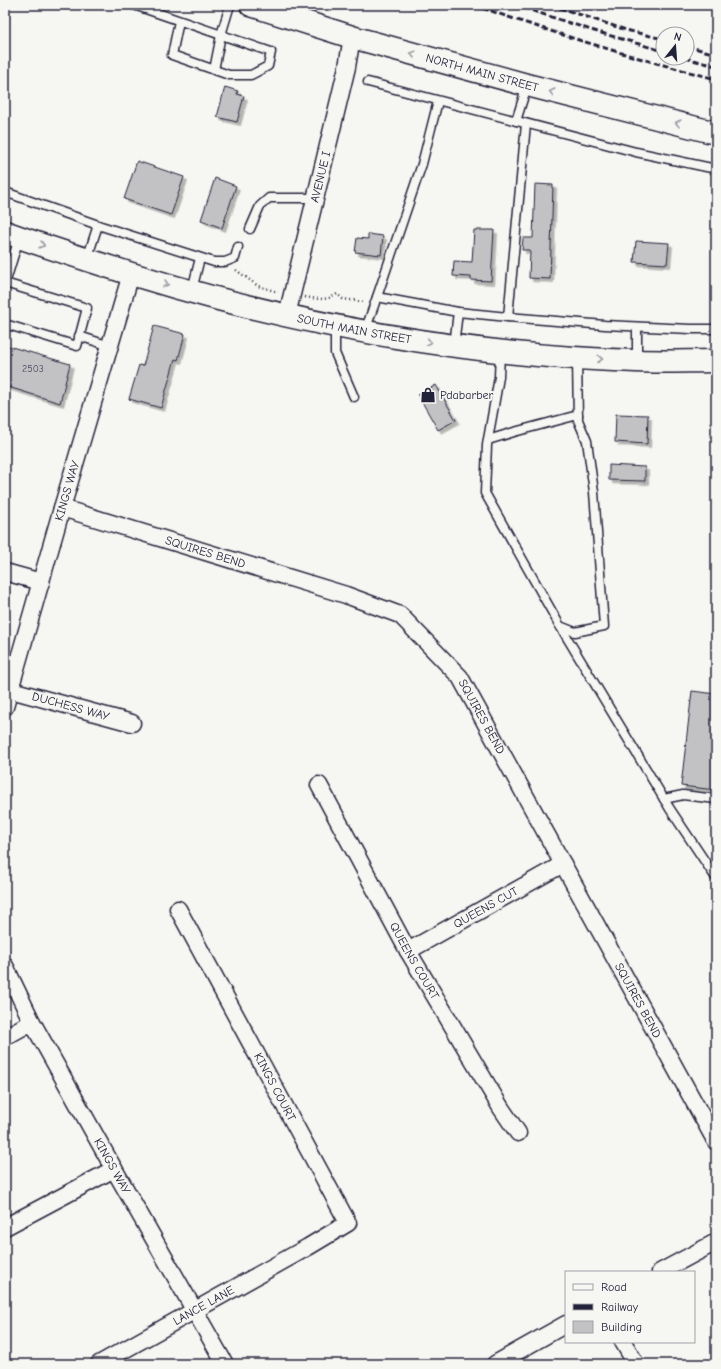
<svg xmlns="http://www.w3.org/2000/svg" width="721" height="1369" font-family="'Comic Neue',sans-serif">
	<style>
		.building { fill: #c2c2c4; stroke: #22223b; filter: url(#shadow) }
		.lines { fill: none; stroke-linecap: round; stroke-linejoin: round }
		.lane-casing { stroke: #22223b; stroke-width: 11 }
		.street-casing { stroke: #22223b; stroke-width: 19 }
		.highway-casing { stroke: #22223b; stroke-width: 25 }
		.path { stroke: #22223b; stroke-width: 2.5; stroke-dasharray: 1 3; stroke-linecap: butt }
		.lane { stroke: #f6f6f2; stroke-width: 8 }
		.street { stroke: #f6f6f2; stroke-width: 16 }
		.highway { stroke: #f6f6f2; stroke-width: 22 }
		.rail { stroke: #22223b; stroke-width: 3; stroke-dasharray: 6 3; stroke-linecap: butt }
		.oneway { stroke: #9797a0 }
		.labels { text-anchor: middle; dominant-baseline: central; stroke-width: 4; stroke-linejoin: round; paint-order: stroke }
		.number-label { font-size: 10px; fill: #4a4a5d }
		.street-label { font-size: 12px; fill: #22223b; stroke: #f6f6f2 }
		.poi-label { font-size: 12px; fill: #22223b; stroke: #f6f6f2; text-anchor: start }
	</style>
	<defs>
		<filter id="shadow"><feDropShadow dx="3.5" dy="3.5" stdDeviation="0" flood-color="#0004"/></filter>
	</defs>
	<rect width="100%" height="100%" fill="#f6f6f2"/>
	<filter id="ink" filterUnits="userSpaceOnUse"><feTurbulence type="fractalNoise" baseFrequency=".025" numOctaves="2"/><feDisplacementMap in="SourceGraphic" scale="8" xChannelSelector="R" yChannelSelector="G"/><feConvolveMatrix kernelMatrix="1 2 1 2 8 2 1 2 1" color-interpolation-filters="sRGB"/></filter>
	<g filter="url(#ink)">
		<g class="building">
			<path d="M225,87L238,91L237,94L244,96L237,122L217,117Z"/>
			<path d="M137,161L184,177L171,215L124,199Z"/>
			<path d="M215,178L236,186L222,228L201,220Z"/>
			<path d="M535,184L553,185L550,279L529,278L530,250H522L523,238H533Z"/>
			<path d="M474,230H494L491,281L471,280V277L453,276L454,261L472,262Z"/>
			<path d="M368,234L383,236L381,255L355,252L357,238L368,239Z"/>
			<path d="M636,241L669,243L667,264L634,262Z"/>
			<path d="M154,326L185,334L178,360L175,359L161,408L129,399L139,365L143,366Z"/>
			<path d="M5,345L70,364L60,403L5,386Z"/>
			<path d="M436,385L456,420L438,430L418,395Z"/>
			<path d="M616,414L648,415L647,444L615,442Z"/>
			<path d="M609,465L645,467V481L609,480Z"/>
			<path d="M692,691L716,694V790L681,786Z"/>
		</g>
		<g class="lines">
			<defs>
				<g id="lane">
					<path d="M134,5L271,52L268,66L251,75H229L172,55L179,21"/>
					<path d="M214,70L221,35L230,5"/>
					<path d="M368,82L636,152L716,169"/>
					<path d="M516,121L527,86"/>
					<path d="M5,192L98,225L214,262H225L235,258L238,247"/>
					<path d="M250,229L260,206L269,198H315"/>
					<path d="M87,259L98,225"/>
					<path d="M5,283L87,308L77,346L5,324"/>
					<path d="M5,284L19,238"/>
					<path d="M192,290L200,258"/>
					<path d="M377,297L422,164L438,101"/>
					<path d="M508,317L526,124"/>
					<path d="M335,326V353L354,397"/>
					<path d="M365,331L377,297L458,312L508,317L605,325L690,329H716"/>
					<path d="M79,336L110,346"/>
					<path d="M454,345L458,312"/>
					<path d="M500,352L499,377L487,445L485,493L560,626L575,632L604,626L594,492L587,441L578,420L577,359"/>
					<path d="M637,360V327"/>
					<path d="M488,440L514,432L578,415"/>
					<path d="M560,626L670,809L716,878"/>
					<path d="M664,799L683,795L716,799"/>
				</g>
				<g id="street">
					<path id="s1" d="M287,315L347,67L352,37"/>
					<path id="s2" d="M62,508L346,595L400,615L460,677L716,1142"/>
					<path d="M5,572L41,582"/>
					<path id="s3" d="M11,690L132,723"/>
					<path id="s4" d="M5,707L62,508L131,274"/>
					<path id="s5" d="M319,785L408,951L501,1108L518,1133"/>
					<path id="s6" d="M408,951L563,864"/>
					<path id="s7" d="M5,966L32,1022L114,1169L225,1364"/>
					<path d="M5,1037L32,1022"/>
					<path d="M5,1227L114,1169"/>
					<path d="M660,1272L716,1242"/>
					<path d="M623,1342L636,1364"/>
					<path id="s8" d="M99,1364L308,1247L348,1223L178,909"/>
					<path d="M495,1364L566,1324"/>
				</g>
				<g id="highway">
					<path id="s9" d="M251,5L352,37L527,85L716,133"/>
					<path id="s10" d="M5,232C32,242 60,251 88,260C265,319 449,355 636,361C662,362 689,361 716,361"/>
				</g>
			</defs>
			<use href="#lane" class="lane-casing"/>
			<use href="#street" class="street-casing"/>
			<use href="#highway" class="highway-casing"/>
			<g class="path">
				<path d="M236,270L258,286L278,292"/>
				<path d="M305,297C317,299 327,301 337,294L343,299L364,302"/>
			</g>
			<use href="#lane" class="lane"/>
			<use href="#street" class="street"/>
			<use href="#highway" class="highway"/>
			<g class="rail">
				<path d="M474,5C553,33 634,58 716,79"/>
				<path d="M515,5L591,30L663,51"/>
				<path d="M551,5L626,30L663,39"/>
				<path d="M687,46L716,54"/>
				<path d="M685,58L716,66"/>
			</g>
		</g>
		<defs><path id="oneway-chevron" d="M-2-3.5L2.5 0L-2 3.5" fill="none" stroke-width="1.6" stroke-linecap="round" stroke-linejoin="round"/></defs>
		<g class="oneway">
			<use href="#oneway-chevron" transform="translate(413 54) rotate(-165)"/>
			<use href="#oneway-chevron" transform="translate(552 92) rotate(-166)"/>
			<use href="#oneway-chevron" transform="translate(678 123) rotate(-166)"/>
			<use href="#oneway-chevron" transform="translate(42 245) rotate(18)"/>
			<use href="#oneway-chevron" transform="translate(166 284) rotate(16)"/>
			<use href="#oneway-chevron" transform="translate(429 342) rotate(10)"/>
			<use href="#oneway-chevron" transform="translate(600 359) rotate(3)"/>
		</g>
	</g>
	<defs>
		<symbol id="shop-bare" viewBox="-9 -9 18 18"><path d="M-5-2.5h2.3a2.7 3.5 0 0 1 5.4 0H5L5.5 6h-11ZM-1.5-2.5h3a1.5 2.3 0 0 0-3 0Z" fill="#22223b" stroke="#f6f6f2" stroke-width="2.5" paint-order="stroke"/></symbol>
	</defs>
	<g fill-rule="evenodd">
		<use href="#shop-bare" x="417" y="384" width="22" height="22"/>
	</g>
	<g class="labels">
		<g class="number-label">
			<text x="33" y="369">2503</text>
		</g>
		<g class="street-label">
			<text stroke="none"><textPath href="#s9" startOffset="241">NORTH MAIN STREET</textPath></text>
			<text stroke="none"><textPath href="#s1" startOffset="142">AVENUE I</textPath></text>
			<text stroke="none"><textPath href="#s10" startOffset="363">SOUTH MAIN STREET</textPath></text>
			<text stroke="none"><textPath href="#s4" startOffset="225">KINGS WAY</textPath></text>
			<text stroke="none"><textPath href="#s2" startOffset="150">SQUIRES BEND</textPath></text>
			<text stroke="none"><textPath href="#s3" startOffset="62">DUCHESS WAY</textPath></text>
			<text stroke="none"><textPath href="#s2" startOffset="486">SQUIRES BEND</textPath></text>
			<text stroke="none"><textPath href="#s6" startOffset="89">QUEENS CUT</textPath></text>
			<text stroke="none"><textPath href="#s5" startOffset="200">QUEENS COURT</textPath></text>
			<text stroke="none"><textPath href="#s2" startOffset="810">SQUIRES BEND</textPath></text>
			<text transform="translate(275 1087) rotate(62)">KINGS COURT</text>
			<text stroke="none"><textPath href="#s7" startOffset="227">KINGS WAY</textPath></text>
			<text stroke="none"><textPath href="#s8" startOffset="120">LANCE LANE</textPath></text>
		</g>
		<g class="poi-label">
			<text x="440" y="395">Pdabarber</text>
		</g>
	</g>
	<rect width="721" height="1369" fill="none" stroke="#f6f6f2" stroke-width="20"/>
	<rect x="10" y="10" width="701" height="1349" fill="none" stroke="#22223b" stroke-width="1.5" filter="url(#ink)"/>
	<rect x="565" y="1271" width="130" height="72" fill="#f6f6f2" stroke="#a1a1a9"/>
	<rect x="573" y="1284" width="20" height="6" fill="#f6f6f2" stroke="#a1a1a9"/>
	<text x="601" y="1291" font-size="12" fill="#22223b">Road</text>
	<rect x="573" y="1304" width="20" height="6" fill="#22223b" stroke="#a1a1a9"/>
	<text x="601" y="1311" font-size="12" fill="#22223b">Railway</text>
	<rect x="573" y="1321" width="20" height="12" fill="#c2c2c4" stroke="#a1a1a9"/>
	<text x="601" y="1331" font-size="12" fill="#22223b">Building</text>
	<g transform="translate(675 46) rotate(17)"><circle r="19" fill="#f6f6f2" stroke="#a1a1a9"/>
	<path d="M0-3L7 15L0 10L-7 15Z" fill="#22223b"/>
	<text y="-6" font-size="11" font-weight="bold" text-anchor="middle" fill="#22223b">N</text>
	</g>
</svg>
